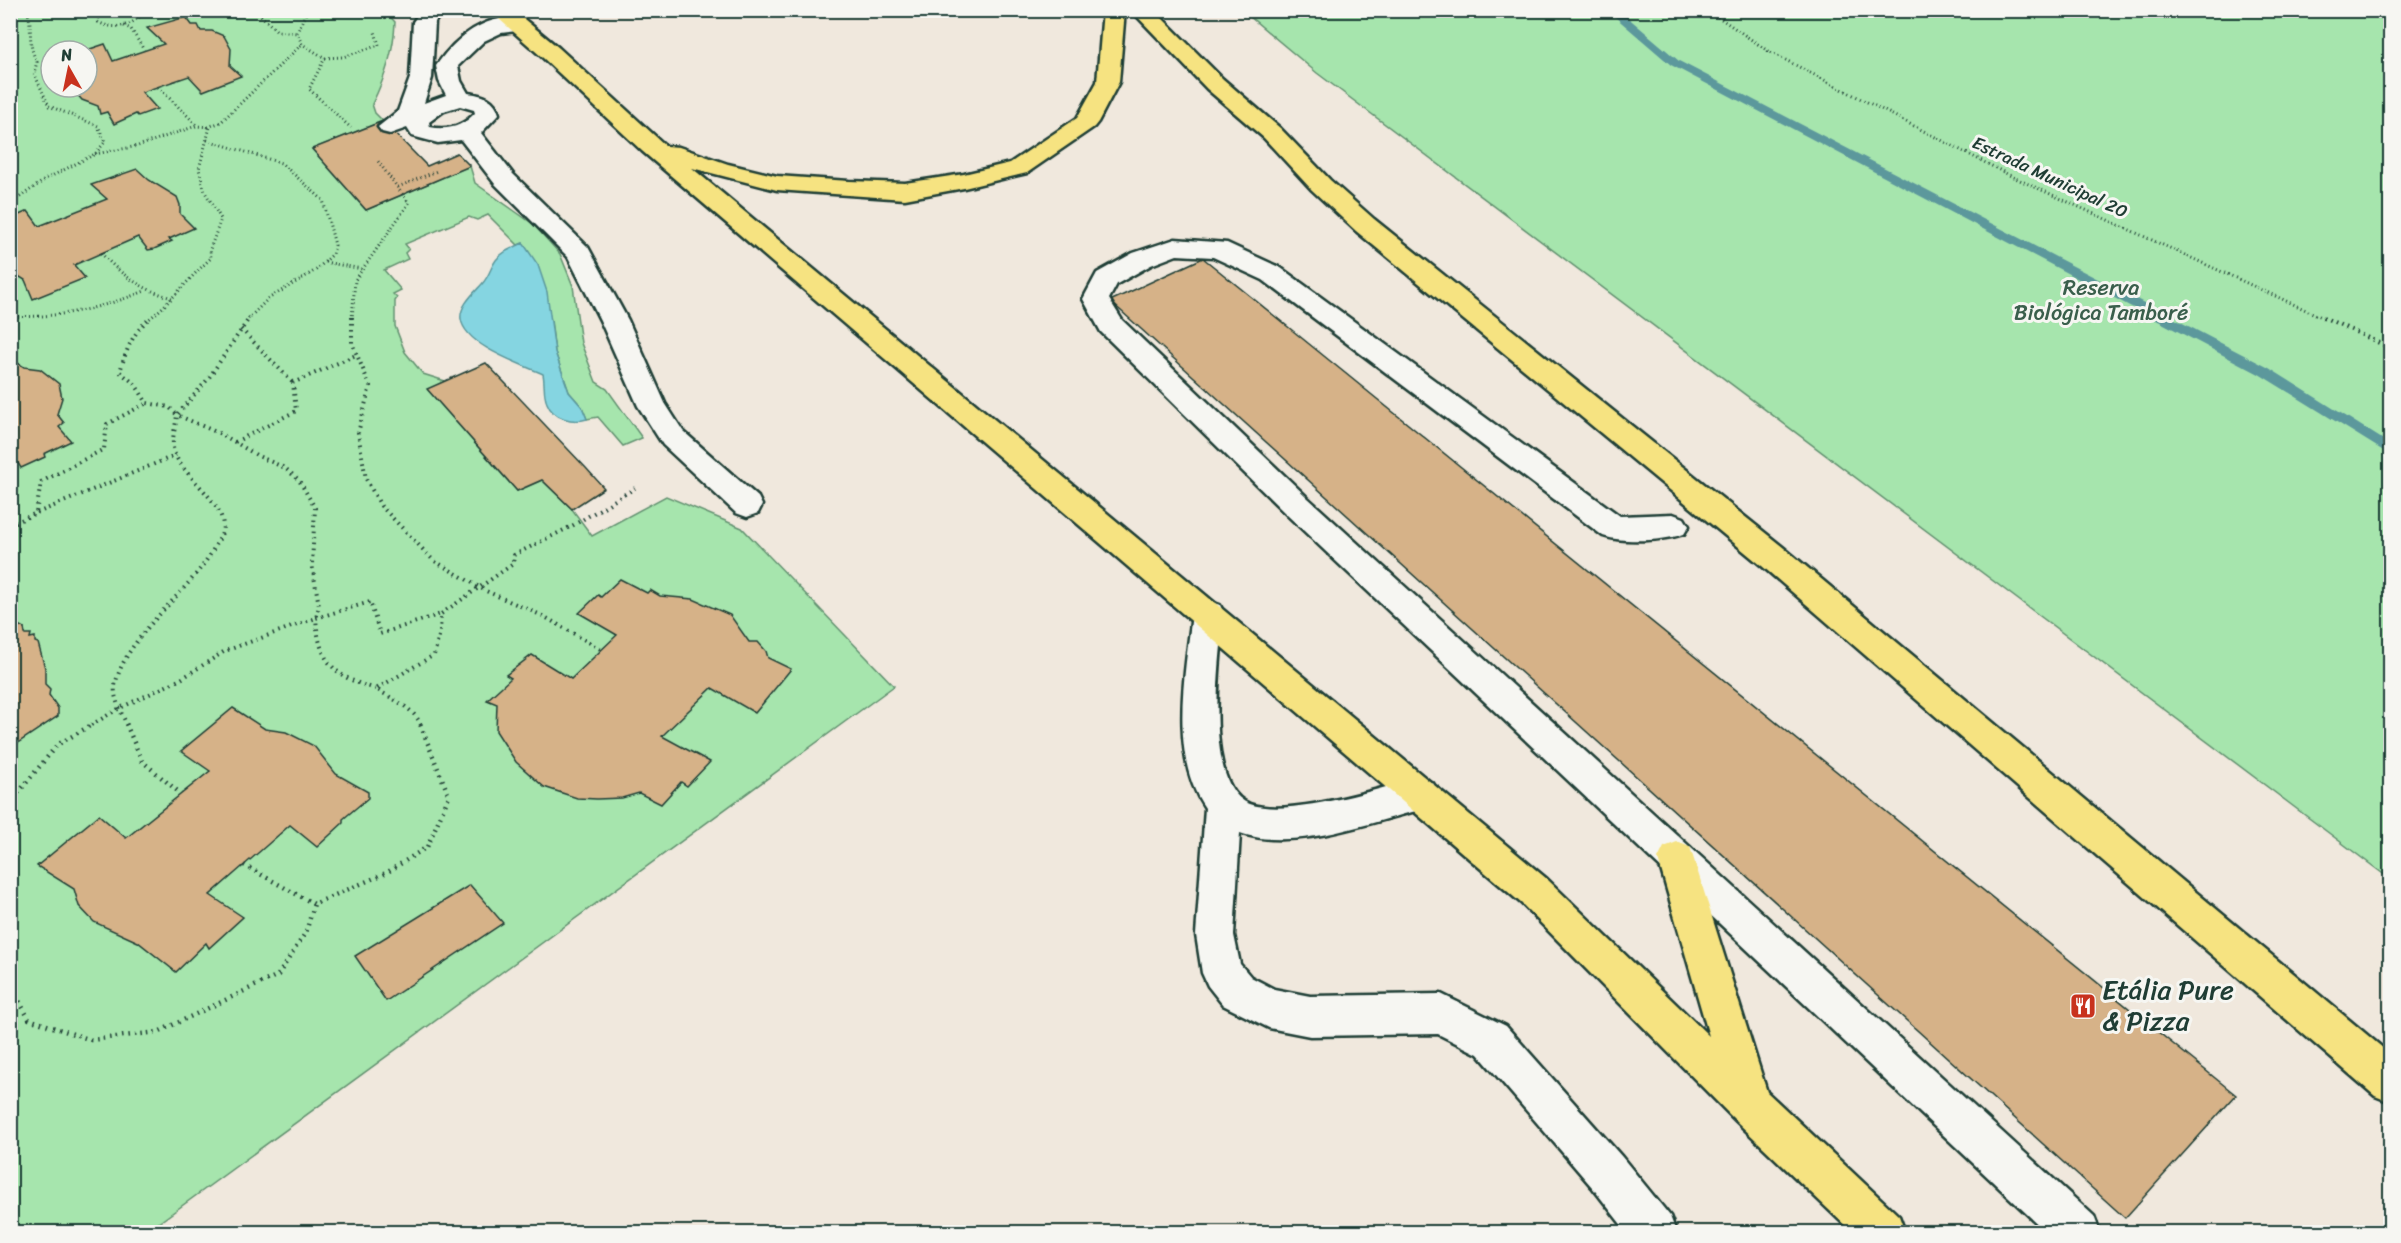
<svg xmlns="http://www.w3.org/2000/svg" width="2401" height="1243" font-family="Sriracha,sans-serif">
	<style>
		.green { fill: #a6e5ad; stroke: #629170; stroke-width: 1.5; fill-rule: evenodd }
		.water { fill: #85d5e1; stroke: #5c989c; stroke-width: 1.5 }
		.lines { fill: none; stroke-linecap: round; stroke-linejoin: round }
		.stream { fill: #5c989c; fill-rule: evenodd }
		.building { fill: #d6b288; stroke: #1f3d34; stroke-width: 1.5 }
		.minor-casing { stroke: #1f3d34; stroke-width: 5 }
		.major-casing { stroke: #1f3d34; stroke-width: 5 }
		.path-far2 { stroke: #1f3d34; stroke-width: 3; stroke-dasharray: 1 3; stroke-linecap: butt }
		.path-far1 { stroke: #1f3d34; stroke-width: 4; stroke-dasharray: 1.5 4.5; stroke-linecap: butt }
		.path { stroke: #1f3d34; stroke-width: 4.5; stroke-dasharray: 1.5 5; stroke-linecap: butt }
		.minor { fill: #f6f6f2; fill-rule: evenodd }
		.major { fill: #f6e381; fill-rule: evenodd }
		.labels { text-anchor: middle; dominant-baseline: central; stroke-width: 6; stroke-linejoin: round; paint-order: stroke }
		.far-street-label { font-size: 18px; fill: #1f3d34; stroke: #f6f6f2 }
		.park-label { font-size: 22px; fill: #3a5f4c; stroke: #f6f6f2 }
		.near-poi-label { font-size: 27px; fill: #1f3d34; stroke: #f6f6f2; text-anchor: start }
	</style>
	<rect width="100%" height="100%" fill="#f0e8dd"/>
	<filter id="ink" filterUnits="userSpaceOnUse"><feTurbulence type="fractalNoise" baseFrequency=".0167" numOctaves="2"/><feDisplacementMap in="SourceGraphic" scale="12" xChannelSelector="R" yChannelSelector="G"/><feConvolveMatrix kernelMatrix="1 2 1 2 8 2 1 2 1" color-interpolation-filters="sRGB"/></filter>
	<g filter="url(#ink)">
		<g class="green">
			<path d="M10,11H385L395,22C394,51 385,78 372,104L375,113L383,121L312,149L366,210L470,166L475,183L533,224L560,254L573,286L581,343L596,382L607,389L642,438L623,446L598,417L587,419L582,407L569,392L555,352L551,320L523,243L518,245L488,215L477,220L469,217L405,244L409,249L405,253L408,259L384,270L401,290L393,294L397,298L395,301V326L405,352L423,374L445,381L428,390L517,491L542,480L572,509L592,536L666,496L742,528L894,686L146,1232H11ZM51,51H87V87H51Z"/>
			<path d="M1243,11H2390V879L1317,73Z"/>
		</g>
		<path class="water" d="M523,243L538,265L547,292L555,352L569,392L582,407L587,419C573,423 553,419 547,403C543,395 545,383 543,374C521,364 465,346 461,319C459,306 475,292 482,284C490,275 490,268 496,260C503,251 513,248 523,243Z"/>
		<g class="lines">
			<path class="stream" d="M1607,10H1619L1679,61L2269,368L2390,444V455L2259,374L1671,65Z"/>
		</g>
		<g class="building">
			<path d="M186,17L192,25H198L201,31H212L224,36L231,49L230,66L241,76L203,91L189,76L142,92L157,109L138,116L136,114L114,124L107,112L100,114L98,106L82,100L74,91L73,87H87V51H84L105,44L113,61L164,44L147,28Z"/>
			<path d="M383,121L427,166L457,153L470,166L366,210L312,149Z"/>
			<path d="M137,169L149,180L177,197L180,205V214L194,228L169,239L172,241L154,249L148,250L138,237L74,265L85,278L33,299L25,280L10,271V219L28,211L39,226L107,199L91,185Z"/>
			<path d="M1203,258L2236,1095L2125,1218L1110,301Z"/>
			<path d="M10,358L24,367L40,369L59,384L62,398L57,414L64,423L59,427L71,441L44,454L45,457L21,468L10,451Z"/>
			<path d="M486,363L586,468L604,488L572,509L542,480L517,491L427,389Z"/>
			<path d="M620,579L647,593L650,590L660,596L693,599L730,615L749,642H758L766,651L768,658L791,669L755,713L712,688L662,736L710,762L687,786L681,782L661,804L639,793L622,798L597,799L577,798L544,787L516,762L496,731L497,704L487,700L511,678L506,675L532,655L571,679L617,635L579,613L598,595L601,597Z"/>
			<path d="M10,621L24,628L25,634H31L30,638L35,637V642L38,643L45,668V684L50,689L49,695L58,708V716L10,748Z"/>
			<path d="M233,708L265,729L286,732L314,746L336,774L368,792V798L343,819V823L317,847L290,825L210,895L243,917L209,948L206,943L176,972L138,942L94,922L79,906L74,889L37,866L99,815L126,838L210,771L181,751Z"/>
			<path d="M470,885L503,923L386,1001L355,956Z"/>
		</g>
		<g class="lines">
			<defs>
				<g id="minor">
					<path d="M421,10H443L435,22L432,78L424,103L446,95L439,81L436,66C455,38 487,11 524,20L527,25L524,30L501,33L484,41L458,66L461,81L468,93C483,95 495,98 499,114L481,133L513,174L588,247L628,320L665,403L683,431L758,497L762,505L758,513L747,517L736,513L663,445L638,406L600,320L568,257L495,184L461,140L438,143L412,136L407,128L390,134L382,132L378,127L398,111L410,78L413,22ZM460,106L474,110L475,113C463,126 448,131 430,127L429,122L444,111Z"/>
					<path d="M1175,239L1227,243L1281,268L1620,516L1673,514L1684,518L1689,526L1684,534C1663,541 1623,543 1603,536L1263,280L1213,257L1177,255L1151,265L1117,284L1109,299L1122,320L1308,498L2094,1216L2100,1232H2046L1286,514L1101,332L1083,299L1097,273L1133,253Z"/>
					<path d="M1208,601L1220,605L1224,614C1221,655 1201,786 1250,804C1289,818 1379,788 1420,778L1433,783L1438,794L1433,805L1420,810C1367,823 1293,852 1240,833L1234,935L1240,964L1251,977L1274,989L1310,996L1441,994L1506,1026L1622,1157L1670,1216L1676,1232H1627L1592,1187L1478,1054L1438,1034L1310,1036L1269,1028L1223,1005L1208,986L1202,973L1196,935L1205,808C1169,756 1185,673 1192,614L1196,605Z"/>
				</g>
				<g id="major">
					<path d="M489,10H513L559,48L666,146L679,147L728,164L777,176L849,181L905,183L964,174L1010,163L1077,118L1097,82L1103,10H1125L1119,82L1098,122L1094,127L1027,173L964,188L905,199L777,190L692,168L1547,879L1709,1036L1658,859L1664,847L1677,842L1690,847L1767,1092L1899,1216L1905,1232H1852L1736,1121L1521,903L642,151L543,58Z"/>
					<path d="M1131,10H1154L1223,79L1280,128L1330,180L1374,219L1784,548L2390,1054V1102L2375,1096L1762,566L1356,231L1312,190L1264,138L1207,89Z"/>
				</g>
			</defs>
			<use href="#minor" class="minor-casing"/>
			<use href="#major" class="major-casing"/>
			<g class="path-far2">
				<path d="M107,10L99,16L98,22C114,31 135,26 145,10"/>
				<path d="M255,10L277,31L297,33"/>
				<path d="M307,10L297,33L302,44L325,58L309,89L351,128"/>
				<path d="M1708,10L1768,51L2013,177L2326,319"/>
				<path d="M124,26L131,29L144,50"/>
				<path d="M325,58L343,57L379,45L375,32"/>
				<path d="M158,87L198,126"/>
				<path d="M208,127L221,122L302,44"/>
				<path d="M207,140L281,163L323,200L335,245L333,254L316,270L268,299L248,319"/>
				<path d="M95,154L138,146L196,126L210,127L199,169L205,192L221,219L210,249L211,258C189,278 172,301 149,319"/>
				<path d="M398,187L437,171"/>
				<path d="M10,204L46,179L95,154L105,142L98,126L49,106L34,73L37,62C26,41 34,30 27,10"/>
				<path d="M101,253C122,276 142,289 172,298"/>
				<path d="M325,262L362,269"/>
				<path d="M10,316C57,319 102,308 145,291"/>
				<path d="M352,319L355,280L409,203L377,160"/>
			</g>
			<g class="path-far1">
				<path d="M352,317V343L370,386L358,433L366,479L381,506L433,560L486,591L543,616L602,650"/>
				<path d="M2323,317L2390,348"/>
				<path d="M241,329L293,383"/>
				<path d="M235,442L296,411L293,383L358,354"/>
				<path d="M37,513L176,455"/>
				<path d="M10,525L36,513L41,482L104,449L107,424L147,403"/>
				<path d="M376,689C335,677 319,663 316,618L370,602L380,634L441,614"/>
				<path d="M91,725L120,708L181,679L225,651L316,618L319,606L312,564L315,508L299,480L285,468L258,456L223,435L177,415L208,379L250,317"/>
				<path d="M127,725C122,714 113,698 115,686C125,635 189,594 214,548C216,543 221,538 222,532C230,502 176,474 173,447C172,437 176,425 177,415L169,407L147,403L135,384L120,372C126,350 133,332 151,317"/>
				<path d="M421,725C414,708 391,698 376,689L434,655L440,632L441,614L513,564L514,555L572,526L635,488"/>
			</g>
			<g class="path">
				<path d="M126,724L142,761L181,794"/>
				<path d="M10,803L57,745L93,724"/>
				<path d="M244,865L314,904"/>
				<path d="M10,984L29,1019L91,1040L158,1032L278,975L306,932L314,904L386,873L427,847L449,796L420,724"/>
			</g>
			<use href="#minor" class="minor"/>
			<use href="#major" class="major"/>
		</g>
	</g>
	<defs>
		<symbol id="restaurant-square" viewBox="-11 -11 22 22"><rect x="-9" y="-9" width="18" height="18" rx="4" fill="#c8321e" stroke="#f6f6f2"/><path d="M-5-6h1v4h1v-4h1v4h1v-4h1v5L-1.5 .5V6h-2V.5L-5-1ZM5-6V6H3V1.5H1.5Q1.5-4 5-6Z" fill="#fff"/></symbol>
	</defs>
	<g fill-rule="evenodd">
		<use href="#restaurant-square" x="2068" y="991" width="30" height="30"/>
	</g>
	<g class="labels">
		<g class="far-street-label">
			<text transform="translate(2050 177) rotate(25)">Estrada Municipal 20</text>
		</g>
		<g class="park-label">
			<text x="2101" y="287">Reserva<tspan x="2101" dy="25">Biológica Tamboré</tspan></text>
		</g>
		<g class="near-poi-label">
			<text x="2102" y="990">Etália Pure<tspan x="2102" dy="31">&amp; Pizza</tspan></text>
		</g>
	</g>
	<rect width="2401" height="1243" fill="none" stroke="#f6f6f2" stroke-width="36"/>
	<rect x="18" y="18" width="2365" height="1207" fill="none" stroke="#1f3d34" stroke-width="2" filter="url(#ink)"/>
	<g transform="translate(69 69) rotate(351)"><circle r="28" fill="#f6f6f2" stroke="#a0aca6" stroke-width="1.5"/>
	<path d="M0-4.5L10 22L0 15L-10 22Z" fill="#c8321e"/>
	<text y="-9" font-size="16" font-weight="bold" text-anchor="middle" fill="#1f3d34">N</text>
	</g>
</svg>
